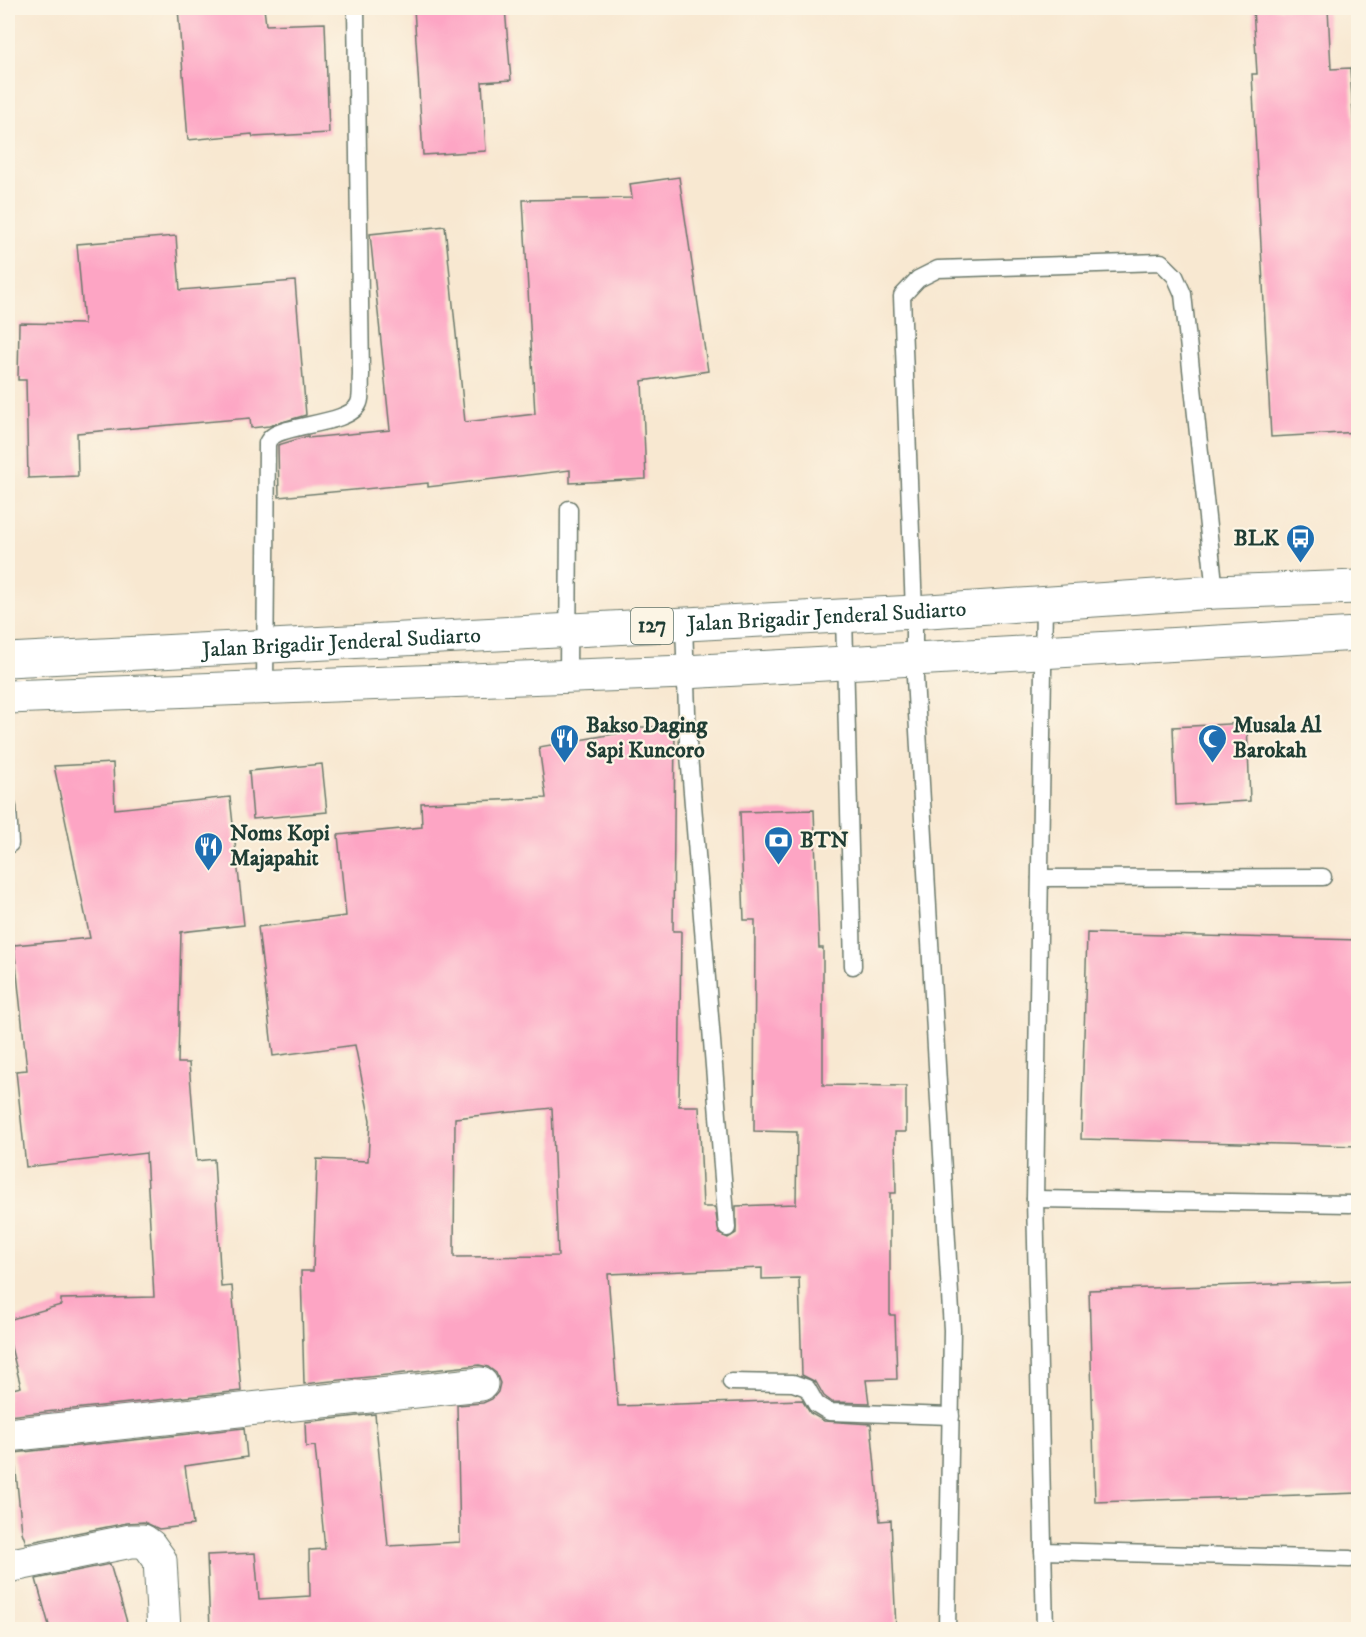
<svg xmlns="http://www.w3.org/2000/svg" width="1366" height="1637" font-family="'IM FELL DW Pica',serif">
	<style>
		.building { fill: #fda5c4; fill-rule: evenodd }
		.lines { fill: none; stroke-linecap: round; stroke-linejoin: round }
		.lane-casing { stroke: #6b796b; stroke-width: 19 }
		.street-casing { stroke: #6b796b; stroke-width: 35 }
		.primary-casing { stroke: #6b796b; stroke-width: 35 }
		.lane { stroke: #fff; stroke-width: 16 }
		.street { stroke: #fff; stroke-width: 33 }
		.primary { stroke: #fff; stroke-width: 33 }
		.labels { text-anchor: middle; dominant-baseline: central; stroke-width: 4.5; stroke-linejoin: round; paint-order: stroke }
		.shield { fill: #fcf5e5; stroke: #617469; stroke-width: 1.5 }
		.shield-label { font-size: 21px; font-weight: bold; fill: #1f3d34 }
		.poi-label { font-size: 22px; font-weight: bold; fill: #1f3d34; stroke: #fcf5e5; text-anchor: start }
		.street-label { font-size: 22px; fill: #1f3d34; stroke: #fcf5e5 }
	</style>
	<rect width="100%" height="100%" fill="#fcf5e5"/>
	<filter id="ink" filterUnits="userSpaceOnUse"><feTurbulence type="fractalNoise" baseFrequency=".0167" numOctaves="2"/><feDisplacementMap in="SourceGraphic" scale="12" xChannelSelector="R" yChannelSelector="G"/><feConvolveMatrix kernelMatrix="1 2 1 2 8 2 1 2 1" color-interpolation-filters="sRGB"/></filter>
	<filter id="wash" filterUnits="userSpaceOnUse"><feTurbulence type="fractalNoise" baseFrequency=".008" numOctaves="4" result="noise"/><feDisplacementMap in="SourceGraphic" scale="24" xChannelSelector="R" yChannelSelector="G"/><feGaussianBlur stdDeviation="1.35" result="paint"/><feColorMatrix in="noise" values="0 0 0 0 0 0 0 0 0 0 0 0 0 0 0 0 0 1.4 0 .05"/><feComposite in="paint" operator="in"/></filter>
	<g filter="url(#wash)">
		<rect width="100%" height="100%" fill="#f8e8d1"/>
		<g id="blocks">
			<g class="building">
				<path d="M178,8H264L266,25L325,23L329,133L253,137L252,134L188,140Z"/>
				<path d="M414,8H505L511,80L482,82L486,151L423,155Z"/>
				<path d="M1253,8H1328L1331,69L1350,68L1359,205V432L1271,437L1252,74H1257Z"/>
				<path d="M679,177L708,371L642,381L646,479L570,483V470L428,487V483L279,497L278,445L308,436V438L390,430L370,234L445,226L465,422L535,414L523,200L632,198L630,184Z"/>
				<path d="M176,236L180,290L295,281L306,415L269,426L251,428L250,418L77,433L78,476L28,478L26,380H18L19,323L84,324L77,244Z"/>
				<path d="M1247,723L1250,801L1176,805L1173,727Z"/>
				<path d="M619,727H675L673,931H681L679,1106H699L703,1207H715L719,1234L728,1238L736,1233V1206L796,1204L797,1132L754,1131L755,920H744L740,812L814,810L819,948H823V1085L906,1086V1132H895L896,1193H890V1315H895L897,1379L866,1380L869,1403L832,1402L824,1396L816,1382L802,1375L799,1278L762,1279V1268L608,1274L618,1406L802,1400L810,1413L824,1421L871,1424L880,1521L891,1520L896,1629H210L207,1555L255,1553L259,1599L310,1596L309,1550L325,1549L315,1446L306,1447L305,1422L375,1414L388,1546L460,1542L457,1405L483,1403L492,1399L498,1392L500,1383L496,1373L488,1367L479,1365L304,1384L301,1271H313L317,1159L368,1161L370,1120L355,1045L273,1056L258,927L346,916L338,835L422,827L421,803L546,798L539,747L619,733ZM552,1108L558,1256L454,1257L455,1118Z"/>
				<path d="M113,763L115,809L230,797L244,925L181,932L178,1063H189L197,1161L214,1159L221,1287L232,1286L241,1391L8,1416V1390L21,1387L8,1335V1320L61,1305V1299L154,1297L146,1153L26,1167L16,1071L27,1070L14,945L90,938L54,766Z"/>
				<path d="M322,764L327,812L253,819L249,771Z"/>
				<path d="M1087,933L1359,940V1146L1081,1139Z"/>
				<path d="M1359,1281V1493L1095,1502L1089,1290Z"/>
				<path d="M244,1428L247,1457L185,1466L193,1525L159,1529L144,1522L127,1523L26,1543L22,1532L14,1453Z"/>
				<path d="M110,1564L129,1629H50L36,1579Z"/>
			</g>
		</g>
	</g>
	<g filter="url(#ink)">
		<use href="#blocks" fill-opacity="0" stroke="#6b796b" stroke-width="1.5"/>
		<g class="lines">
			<defs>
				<g id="lane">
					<path d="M1044,604L1035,1199L1045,1630"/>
					<path d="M844,616L853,966"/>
					<path d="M684,624L688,742L727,1228"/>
					<path d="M568,676L569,509"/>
					<path d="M265,687L267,443C269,440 270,437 273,436C289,424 351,424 359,403C362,396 360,384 361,375L356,8"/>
					<path d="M8,807L10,844"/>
					<path d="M1040,878L1323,877"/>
					<path d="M1035,1199L1350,1204"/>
					<path d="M731,1382L793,1383L807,1388L816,1404L829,1412L951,1416"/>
					<path d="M1043,1551L1350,1559"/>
					<path d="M947,1630L952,1330L914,660V612L902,296L918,279L938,269L1161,262L1175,276L1183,294L1215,592"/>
				</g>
				<g id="street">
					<path d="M8,1435L481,1384"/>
					<path d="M8,1566L131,1541H143L150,1546L160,1560L164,1630"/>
				</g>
				<g id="primary">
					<path id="s1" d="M8,660L914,612L1215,592L1358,587"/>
					<path d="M8,697L685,672L1358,634"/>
				</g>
			</defs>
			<use href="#lane" class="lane-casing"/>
			<use href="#street" class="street-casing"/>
			<use href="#primary" class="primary-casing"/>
			<use href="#lane" class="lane"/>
			<use href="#street" class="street"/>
			<use href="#primary" class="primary"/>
		</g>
	</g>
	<defs>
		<symbol id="bus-pin" viewBox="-11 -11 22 30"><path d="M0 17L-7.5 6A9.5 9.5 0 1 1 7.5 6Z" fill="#1f6fb2" stroke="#fcf5e5"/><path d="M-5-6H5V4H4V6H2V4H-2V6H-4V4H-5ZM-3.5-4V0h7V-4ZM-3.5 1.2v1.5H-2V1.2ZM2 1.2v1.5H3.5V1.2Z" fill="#fff"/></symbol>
		<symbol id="restaurant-pin" viewBox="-11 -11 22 30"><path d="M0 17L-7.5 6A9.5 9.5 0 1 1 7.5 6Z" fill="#1f6fb2" stroke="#fcf5e5"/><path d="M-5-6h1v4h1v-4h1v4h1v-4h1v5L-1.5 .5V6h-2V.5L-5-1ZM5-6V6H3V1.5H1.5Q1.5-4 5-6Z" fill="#fff"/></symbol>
		<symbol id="mosque-pin" viewBox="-11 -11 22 30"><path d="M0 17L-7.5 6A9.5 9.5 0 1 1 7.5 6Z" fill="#1f6fb2" stroke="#fcf5e5"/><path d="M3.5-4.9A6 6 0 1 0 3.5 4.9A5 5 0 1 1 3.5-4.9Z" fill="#fff"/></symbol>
		<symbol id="bank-pin" viewBox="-11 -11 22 30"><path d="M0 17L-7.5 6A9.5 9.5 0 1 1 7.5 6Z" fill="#1f6fb2" stroke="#fcf5e5"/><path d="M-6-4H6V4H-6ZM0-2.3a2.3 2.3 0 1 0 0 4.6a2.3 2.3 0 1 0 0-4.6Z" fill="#fff"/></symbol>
	</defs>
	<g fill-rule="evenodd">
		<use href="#bus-pin" x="1284" y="522" width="33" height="45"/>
		<use href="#restaurant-pin" x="548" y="722" width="33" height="45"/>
		<use href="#mosque-pin" x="1196" y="722" width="33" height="45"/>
		<use href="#bank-pin" x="762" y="824" width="33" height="45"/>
		<use href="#restaurant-pin" x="192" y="830" width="33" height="45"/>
	</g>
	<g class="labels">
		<rect class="shield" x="631" y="608" width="42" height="36" rx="4.5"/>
		<g class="shield-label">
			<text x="652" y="626">127</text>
		</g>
		<g class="poi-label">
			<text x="1279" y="538" text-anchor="end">BLK</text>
			<text x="586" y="725">Bakso Daging<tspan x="586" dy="25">Sapi Kuncoro</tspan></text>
			<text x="1233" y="725">Musala Al<tspan x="1233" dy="25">Barokah</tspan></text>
			<text x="230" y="833">Noms Kopi<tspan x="230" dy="25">Majapahit</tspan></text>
			<text x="800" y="840">BTN</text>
		</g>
		<g class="street-label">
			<text stroke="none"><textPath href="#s1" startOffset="820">Jalan Brigadir Jenderal Sudiarto</textPath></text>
			<text stroke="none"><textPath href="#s1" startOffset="334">Jalan Brigadir Jenderal Sudiarto</textPath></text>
		</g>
	</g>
	<rect width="1366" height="1637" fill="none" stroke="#fcf5e5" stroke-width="30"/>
</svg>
